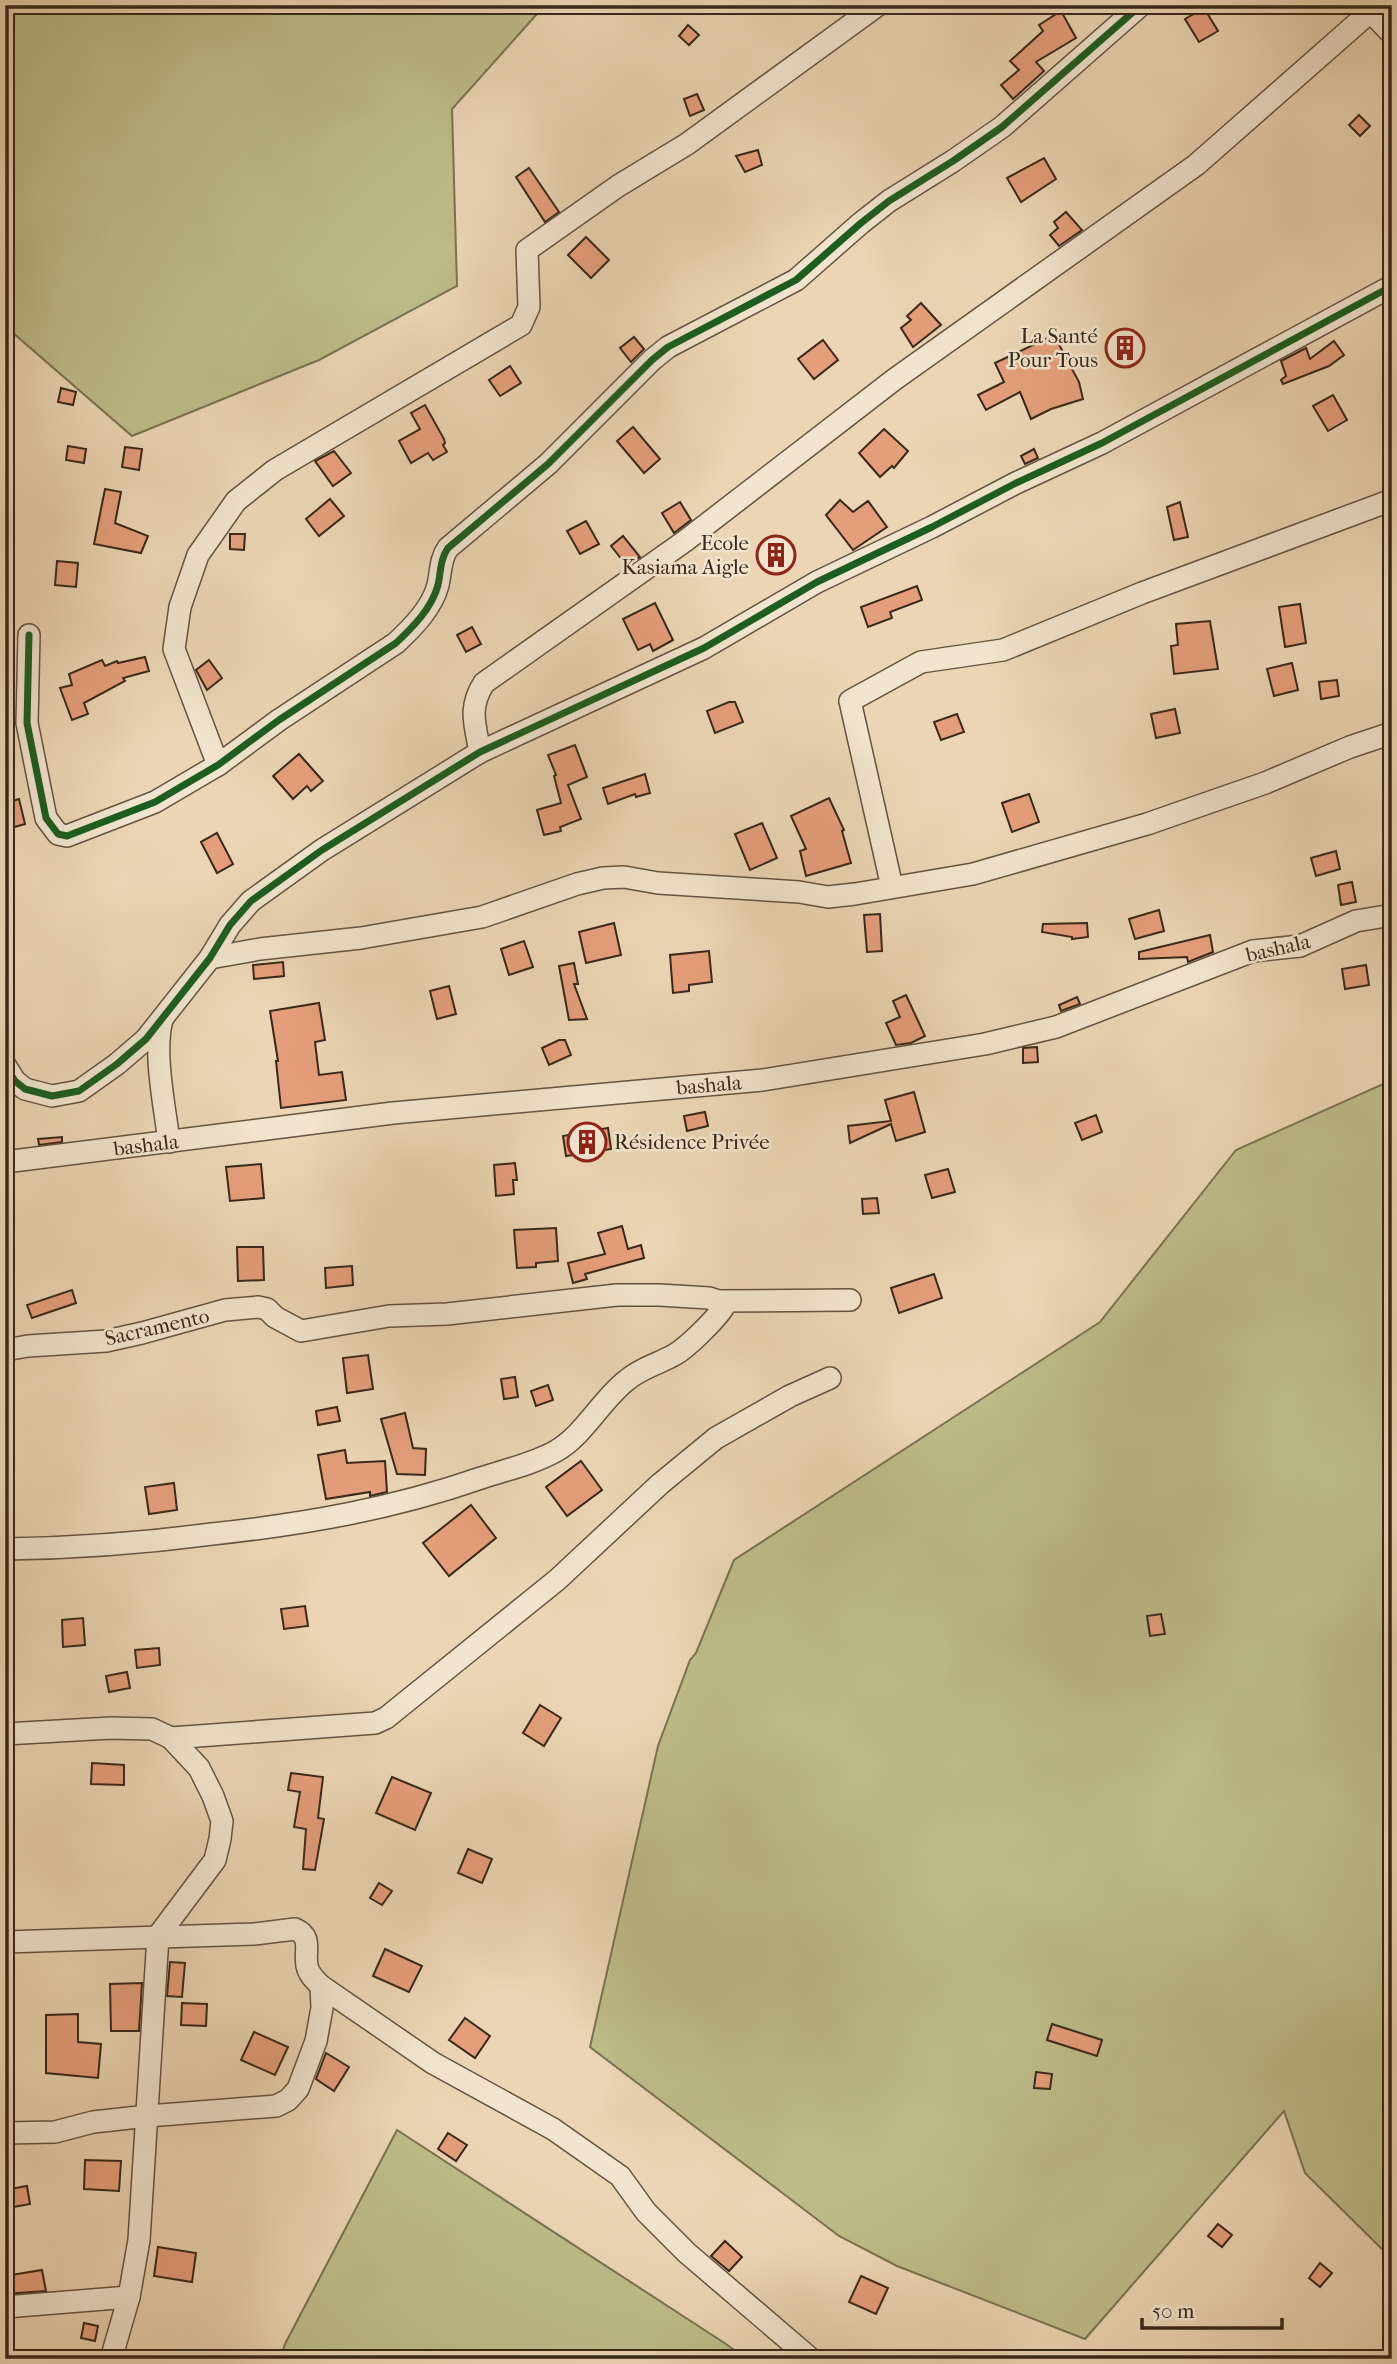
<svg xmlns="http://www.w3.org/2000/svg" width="1397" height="2364" font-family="'IM FELL French Canon',serif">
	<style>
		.green { fill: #bdbc89; stroke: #7a7252; stroke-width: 2 }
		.building { fill: #e59e7b; stroke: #38281a; stroke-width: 2 }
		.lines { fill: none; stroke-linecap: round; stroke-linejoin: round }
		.street-casing { stroke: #655340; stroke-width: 24 }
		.street { stroke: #f2e4ce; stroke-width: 21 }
		.cycleway-casing { stroke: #f2e4ce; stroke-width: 11 }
		.cycleway { stroke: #1b5e20; stroke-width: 7 }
		.labels { text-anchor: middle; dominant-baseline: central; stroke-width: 5; stroke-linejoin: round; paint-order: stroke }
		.poi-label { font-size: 21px; fill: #38281a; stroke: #f2e4ce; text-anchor: end }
		.street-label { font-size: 21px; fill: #38281a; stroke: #f2e4ce }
	</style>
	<rect width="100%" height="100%" fill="#ebd5b4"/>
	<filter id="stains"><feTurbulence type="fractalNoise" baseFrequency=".00286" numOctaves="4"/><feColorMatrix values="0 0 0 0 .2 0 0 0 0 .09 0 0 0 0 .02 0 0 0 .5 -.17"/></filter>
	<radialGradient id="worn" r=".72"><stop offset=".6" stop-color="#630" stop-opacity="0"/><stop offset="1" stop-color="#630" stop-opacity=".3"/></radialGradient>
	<g class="green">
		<path d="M5,5H545L452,109L457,286L319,360L132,436L5,326Z"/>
		<path d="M1392,1080V2259L1305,2173L1284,2111L1085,2339L897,2266L839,2236L590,2047L658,1746L690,1660L696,1653L734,1560L1100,1322L1236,1150Z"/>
		<path d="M397,2130L726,2344L746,2359H280L285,2344Z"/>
	</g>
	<g class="building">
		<path d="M1204,8L1218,31L1199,42L1185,19Z"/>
		<path d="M1061,11L1076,38L1036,62L1044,71L1013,99L1001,85L1019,70L1010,61L1043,31L1039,25Z"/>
		<path d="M688,25L699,35L689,45L679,36Z"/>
		<path d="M697,94L704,110L690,116L684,99Z"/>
		<path d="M1359,115L1370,126L1360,136L1349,125Z"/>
		<path d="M758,150L762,165L745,172L736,156Z"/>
		<path d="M1044,158L1056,179L1021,202L1007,178Z"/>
		<path d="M529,168L559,212L545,222L516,177Z"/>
		<path d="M1066,212L1082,230L1059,246L1050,235L1058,228L1054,222Z"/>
		<path d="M586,237L609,260L591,278L568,255Z"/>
		<path d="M921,303L941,325L913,347L901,328L911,320L907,316Z"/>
		<path d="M1054,335L1079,382L1083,399L1051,409L1031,419L1020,392L986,410L978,395L1004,382L995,363Z"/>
		<path d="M634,337L644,349L631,362L620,348Z"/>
		<path d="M823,340L838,360L814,379L798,359Z"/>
		<path d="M1334,341L1344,355L1329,366L1283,384L1281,380L1286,376L1281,361L1306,348L1310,359Z"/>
		<path d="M510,366L521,383L500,396L489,380Z"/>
		<path d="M61,388L76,392L73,405L58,402Z"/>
		<path d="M1333,395L1347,420L1328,431L1313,406Z"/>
		<path d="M425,405L444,439L445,443L443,445L447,452L433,460L428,453L411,463L399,441L420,429L411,413Z"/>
		<path d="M633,427L660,459L644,473L617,441Z"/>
		<path d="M884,429L908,451L894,468L892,466L880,477L859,453Z"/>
		<path d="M68,446L86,449L84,463L66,460Z"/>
		<path d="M125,447L142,449L139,470L122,467Z"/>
		<path d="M1034,449L1038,458L1025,464L1021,456Z"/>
		<path d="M334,451L351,473L333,486L315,461Z"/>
		<path d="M105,489L121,492L115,523L148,536L141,553L94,544Z"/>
		<path d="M330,499L344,516L319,536L306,519Z"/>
		<path d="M840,500L853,512L868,501L887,527L853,550L826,515Z"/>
		<path d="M680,502L691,520L674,533L662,513Z"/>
		<path d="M1180,502L1188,537L1174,540L1167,507Z"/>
		<path d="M586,521L599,544L580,554L567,531Z"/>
		<path d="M230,534H245L244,550L230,549Z"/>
		<path d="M623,536L640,557L627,566L611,546Z"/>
		<path d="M57,561L78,563L76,587L55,585Z"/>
		<path d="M917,586L922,600L890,612L892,618L868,627L861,607Z"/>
		<path d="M655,603L673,640L653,651L650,644L638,650L623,619Z"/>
		<path d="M1300,604L1306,643L1285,647L1279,607Z"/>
		<path d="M1210,621L1218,669L1174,674L1171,646L1178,645L1176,624Z"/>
		<path d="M472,627L481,644L466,652L457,635Z"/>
		<path d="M145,657L149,671L123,678L125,681L84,703L88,714L72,720L60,688L72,685L69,674L102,660L105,666L117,661L118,663Z"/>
		<path d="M209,660L222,678L207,690L196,670Z"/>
		<path d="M1292,663L1298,690L1274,696L1267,669Z"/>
		<path d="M1337,680L1339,696L1321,699L1319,682Z"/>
		<path d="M729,702H735L743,722L715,733L707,711Z"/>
		<path d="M1175,709L1180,733L1156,738L1151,714Z"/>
		<path d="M957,714L964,732L941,740L934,722Z"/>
		<path d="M575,745L587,777L568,785L581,819L560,827L561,831L544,835L537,810L561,803L554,776L556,775L548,755Z"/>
		<path d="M299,754L323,781L311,791L307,786L293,799L273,776Z"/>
		<path d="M645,774L650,793L636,797L635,794L608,804L603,788Z"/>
		<path d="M1029,794L1039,822L1012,832L1002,803Z"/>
		<path d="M829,798L844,830L842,831L851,863L806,876L800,851L806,849L791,816Z"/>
		<path d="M19,799L25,824L11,828L10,824L5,826V803Z"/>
		<path d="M762,823L777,858L750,870L735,834Z"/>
		<path d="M217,833L233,864L217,873L201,842Z"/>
		<path d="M1336,851L1340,869L1316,876L1311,858Z"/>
		<path d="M1352,882L1356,902L1341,905L1338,885Z"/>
		<path d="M1159,910L1164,931L1135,939L1129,919Z"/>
		<path d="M880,914L882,951L867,952L864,915Z"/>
		<path d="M614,923L621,955L586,963L579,932Z"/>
		<path d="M1087,923L1088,937L1072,939V937L1042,932L1043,924Z"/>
		<path d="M1210,935L1213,952L1188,962L1187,957L1139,959V952Z"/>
		<path d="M524,941L533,967L509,975L501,949Z"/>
		<path d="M709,951L712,982L689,985V991L673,993L670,955Z"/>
		<path d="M283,962L284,976L254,979L253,965Z"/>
		<path d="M574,963L578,984H574L587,1019L569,1020L559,966Z"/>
		<path d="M1366,965L1369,985L1345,989L1342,969Z"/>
		<path d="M449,986L456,1014L437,1019L430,991Z"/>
		<path d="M906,995L925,1036L911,1043L896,1045L886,1023L900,1017L893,1001Z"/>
		<path d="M1077,997L1080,1004L1061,1011L1059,1005Z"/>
		<path d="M319,1003L325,1040L315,1042L319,1075L342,1072L346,1100L281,1108L276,1061H278L270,1011Z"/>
		<path d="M559,1040H565L571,1055L549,1065L542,1048Z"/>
		<path d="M1037,1047L1038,1062L1023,1063V1048Z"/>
		<path d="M914,1092L925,1132L896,1141L891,1124L850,1143L848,1126L891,1121L885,1100Z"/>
		<path d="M705,1112L708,1126L687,1131L684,1116Z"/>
		<path d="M1096,1115L1102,1132L1082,1140L1075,1123Z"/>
		<path d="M608,1128L611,1149L566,1156L563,1136Z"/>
		<path d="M62,1137V1142L39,1145L38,1139Z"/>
		<path d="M515,1163L517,1180H513L514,1194L496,1196L494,1165Z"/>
		<path d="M261,1164L264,1198L230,1201L226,1167Z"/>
		<path d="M948,1169L955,1192L932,1198L925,1175Z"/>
		<path d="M877,1198L879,1213L863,1214L862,1199Z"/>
		<path d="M622,1226L628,1249L641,1245L644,1258L585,1274L587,1279L573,1283L568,1263L605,1254L598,1233Z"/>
		<path d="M556,1228L558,1261L536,1263V1267L517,1268L514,1230Z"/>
		<path d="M237,1247H263L264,1280L238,1281Z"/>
		<path d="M352,1266L353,1285L326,1288L325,1268Z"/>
		<path d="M934,1274L942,1298L899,1313L891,1288Z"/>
		<path d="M72,1290L76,1303L32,1318L27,1305Z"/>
		<path d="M368,1355L373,1389L347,1393L343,1358Z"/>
		<path d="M515,1377L518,1397L504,1399L501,1379Z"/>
		<path d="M548,1385L553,1400L536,1406L531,1391Z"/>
		<path d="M337,1407L340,1421L318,1425L316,1411Z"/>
		<path d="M405,1413L413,1448L426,1449L425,1475L397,1474L381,1419Z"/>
		<path d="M345,1450L347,1463L385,1461L387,1492L370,1496V1492L326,1499L318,1455Z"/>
		<path d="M581,1461L602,1490L567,1516L546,1487Z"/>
		<path d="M174,1483L177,1510L149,1514L145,1487Z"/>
		<path d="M471,1505L496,1538L449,1576L423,1543Z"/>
		<path d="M305,1606L308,1626L284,1629L281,1609Z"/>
		<path d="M1161,1614L1165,1634L1150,1636L1147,1616Z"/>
		<path d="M83,1618L85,1645L63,1647L62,1620Z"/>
		<path d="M159,1648L160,1665L137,1668L135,1650Z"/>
		<path d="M127,1672L130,1688L109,1692L106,1676Z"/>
		<path d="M540,1705L561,1718L544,1746L523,1733Z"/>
		<path d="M92,1763L124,1765V1785L91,1784Z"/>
		<path d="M291,1773L323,1777L318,1818L324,1819L315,1870L303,1869L306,1829L294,1827L300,1792L288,1790Z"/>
		<path d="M392,1777L431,1793L415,1830L376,1813Z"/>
		<path d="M468,1849L492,1859L482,1883L458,1873Z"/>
		<path d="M379,1883L392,1891L382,1905L370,1898Z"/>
		<path d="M385,1949L422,1966L409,1992L373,1976Z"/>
		<path d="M170,1962L185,1963L182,1997L167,1996Z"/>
		<path d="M142,1983L139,2031H111L110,1984Z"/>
		<path d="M182,2003L207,2004L206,2026L181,2025Z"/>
		<path d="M78,2014V2042L101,2044L98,2078L46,2073V2015Z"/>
		<path d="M465,2018L490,2036L475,2058L449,2040Z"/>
		<path d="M1052,2024L1102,2040L1097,2056L1047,2040Z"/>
		<path d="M254,2032L288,2047L275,2075L241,2060Z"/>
		<path d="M326,2053L349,2067L334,2091L316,2079Z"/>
		<path d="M1036,2072L1052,2074L1050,2089L1034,2088Z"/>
		<path d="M448,2133L467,2145L456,2161L438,2149Z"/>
		<path d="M85,2160L121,2161L119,2191L84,2189Z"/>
		<path d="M27,2186L30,2204L13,2207L10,2189Z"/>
		<path d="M1218,2224L1232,2235L1222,2247L1208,2236Z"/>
		<path d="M725,2241L742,2257L729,2271L711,2256Z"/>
		<path d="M158,2247L196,2253L192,2282L154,2276Z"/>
		<path d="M1320,2263L1332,2273L1320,2287L1309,2278Z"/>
		<path d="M42,2270L46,2291L5,2294V2276Z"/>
		<path d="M861,2276L888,2288L876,2314L849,2302Z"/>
		<path d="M84,2323L98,2326L95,2341L81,2338Z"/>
	</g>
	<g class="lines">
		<defs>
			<g id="street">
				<path d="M1364,5L1392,34"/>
				<path d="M29,635L27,723L46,818L58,834L67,836L155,802L218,765L279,720L396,643C413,627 432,608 438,585C441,572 440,559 448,548L548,464L652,360L668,347L796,280L861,223L889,201L953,161L1002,127L1141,5"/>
				<path d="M480,752C475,724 468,708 484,683L685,541L895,379L1196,165L1370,12"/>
				<path d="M218,765L174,649L180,607L198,555L236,501L275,470L521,325L529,307L527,250L618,186L687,144L878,5"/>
				<path d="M892,887L850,701L921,662L1003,650L1142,593L1392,500"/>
				<path d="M210,958L260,949L361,938L482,917L577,884L603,878L624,877L658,883L799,892L828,897L855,894L973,874L1147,824L1265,783L1350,747L1392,733"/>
				<path d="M162,1020C153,1052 165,1108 169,1142"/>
				<path d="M5,1065L15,1081L25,1089L52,1096L79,1091L117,1064L146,1039L210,958L230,925L251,901L322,850L480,752L704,648L817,582L932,527L1016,483L1102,443L1392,286"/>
				<path d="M5,1162L393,1113L763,1080L985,1044L1056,1027L1253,951L1300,946L1356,921L1392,915"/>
				<path d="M718,1301L850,1300"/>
				<path d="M5,1350L28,1346L106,1341L142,1333L225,1310L258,1307L267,1309L275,1317L301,1331L389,1316L447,1314L617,1295H659L709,1298L718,1301L723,1308C715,1320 687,1348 674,1355C658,1364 641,1368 627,1380C601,1400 585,1434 556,1451C533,1464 505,1470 481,1478C392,1509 305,1524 212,1534C143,1543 75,1548 5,1549"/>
				<path d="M5,1734L111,1728L152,1729L171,1738L375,1723L386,1718L557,1580L660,1484L716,1438L790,1396L830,1378"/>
				<path d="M5,1942L254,1934L295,1929C313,1937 304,1950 307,1966C309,1975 315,1980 321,1986"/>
				<path d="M5,2133L55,2132L93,2122L148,2116L276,2106L288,2100L298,2089L316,2041L322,2008L321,1986L433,2063L553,2129L620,2176L646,2212L687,2253L811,2359"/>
				<path d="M5,2307L129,2297"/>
				<path d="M111,2359L129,2297L139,2240L158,1936L215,1860L220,1839L222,1821L213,1796L199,1768L171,1738"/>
			</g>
		</defs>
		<use href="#street" class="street-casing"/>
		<use href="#street" class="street"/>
		<defs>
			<g id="cycleway">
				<path d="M29,635L27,723L46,818L58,834L67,836L155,802L218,765L279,720L396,643C413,627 432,608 438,585C441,572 440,559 448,548L548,464L652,360L668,347L796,280L861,223L889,201L953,161L1002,127L1141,5"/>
				<path d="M5,1065L15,1081L25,1089L52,1096L79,1091L117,1064L146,1039L210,958L230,925L251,901L322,850L480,752L704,648L817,582L932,527L1016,483L1102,443L1392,286"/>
			</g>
		</defs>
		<use href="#cycleway" class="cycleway-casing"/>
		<use href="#cycleway" class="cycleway"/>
	</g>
	<defs>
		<symbol id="building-ring" viewBox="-11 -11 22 22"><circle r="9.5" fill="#f2e4ce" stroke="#8f2418" stroke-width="1.5"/><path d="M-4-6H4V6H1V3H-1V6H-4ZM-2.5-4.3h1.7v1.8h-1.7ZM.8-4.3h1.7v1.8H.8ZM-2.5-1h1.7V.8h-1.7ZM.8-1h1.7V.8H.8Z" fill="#8f2418"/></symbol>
	</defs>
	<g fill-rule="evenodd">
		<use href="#building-ring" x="1103" y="326" width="44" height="44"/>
		<use href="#building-ring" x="754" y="533" width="44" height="44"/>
		<use href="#building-ring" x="565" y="1120" width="44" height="44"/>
	</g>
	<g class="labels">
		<g class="poi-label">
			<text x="1098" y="336">La Santé<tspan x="1098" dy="24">Pour Tous</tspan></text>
			<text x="749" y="543">Ecole<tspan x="749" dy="24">Kasiama Aigle</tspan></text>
			<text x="614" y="1142" text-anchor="start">Résidence Privée</text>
		</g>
		<g class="street-label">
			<text transform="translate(1278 948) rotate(-13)">bashala</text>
			<text transform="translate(709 1085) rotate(-5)">bashala</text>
			<text transform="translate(146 1145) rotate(-7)">bashala</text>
			<text transform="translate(157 1327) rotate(-13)">Sacramento</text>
		</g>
	</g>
	<rect width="1397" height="2364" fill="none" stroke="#ebd5b4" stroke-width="28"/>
	<rect x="7" y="7" width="1383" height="2350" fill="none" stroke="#38281a" stroke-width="3.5"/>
	<rect x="14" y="14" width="1369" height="2336" fill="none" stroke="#38281a" stroke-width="2"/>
	<path d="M1142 2318v10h140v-10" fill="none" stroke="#38281a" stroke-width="3.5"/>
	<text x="1152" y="2318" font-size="21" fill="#38281a" stroke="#f2e4ce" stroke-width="5" paint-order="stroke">50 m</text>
	<rect width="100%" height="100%" filter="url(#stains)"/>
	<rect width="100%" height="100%" fill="url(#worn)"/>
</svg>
